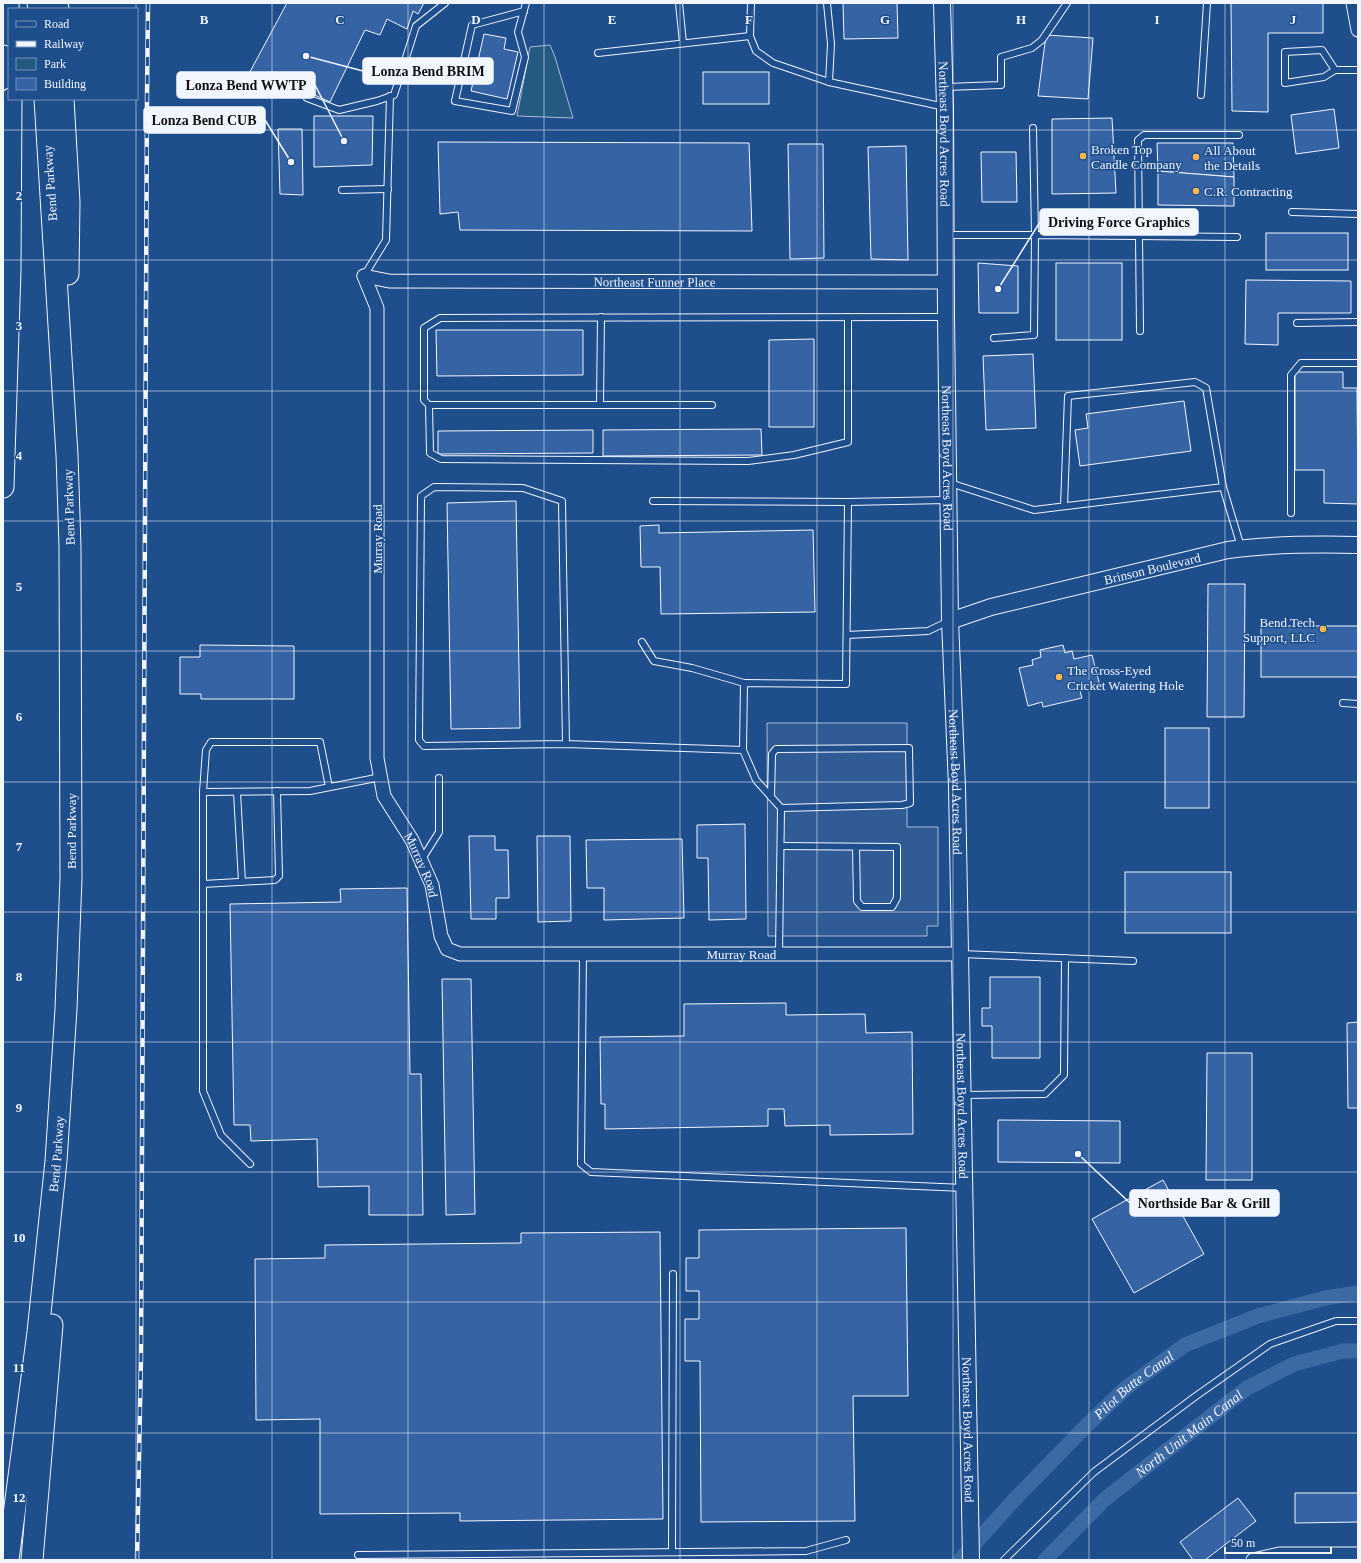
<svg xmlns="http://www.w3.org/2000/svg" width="1361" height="1563" font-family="Georgia,serif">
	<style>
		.green { fill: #245a82; stroke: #a8bbd7 }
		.parking { fill: #305b95; stroke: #a8bbd7 }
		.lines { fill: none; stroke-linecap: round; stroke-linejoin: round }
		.canal { stroke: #3b69a3; stroke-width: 15 }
		.building { fill: #3563a3; stroke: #f2f6ff }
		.service-casing { stroke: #f2f6ff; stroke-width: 8 }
		.minor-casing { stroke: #f2f6ff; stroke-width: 15 }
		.tertiary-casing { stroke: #f2f6ff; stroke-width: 18 }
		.trunk-casing { stroke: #f2f6ff; stroke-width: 23 }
		.service { stroke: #1f4e8c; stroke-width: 6 }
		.minor { stroke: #1f4e8c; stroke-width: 13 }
		.tertiary { stroke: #1f4e8c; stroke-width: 16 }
		.trunk { stroke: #1f4e8c; stroke-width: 21 }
		.rail-casing { stroke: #f2f6ff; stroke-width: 4.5 }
		.rail { stroke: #1f4e8c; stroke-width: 3; stroke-dasharray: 9; stroke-linecap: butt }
		.grid { fill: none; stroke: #f2f6ff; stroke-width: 1; stroke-opacity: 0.55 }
		.poi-dot { fill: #ffb74d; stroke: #1f4e8c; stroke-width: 1.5 }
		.labels { text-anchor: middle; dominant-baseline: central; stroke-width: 3; stroke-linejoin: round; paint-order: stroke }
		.street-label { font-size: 13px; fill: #f2f6ff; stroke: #1f4e8c }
		.poi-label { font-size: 13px; fill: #f2f6ff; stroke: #1f4e8c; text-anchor: start }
		.water-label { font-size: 14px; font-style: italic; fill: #f2f6ff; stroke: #1f4e8c }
		.grid-label { font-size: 13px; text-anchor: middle; font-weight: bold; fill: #f2f6ff; stroke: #1f4e8c; stroke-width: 3; stroke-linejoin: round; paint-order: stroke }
		.leader { fill: none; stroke: #f2f6ff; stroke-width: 1.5 }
		.callout-dot { fill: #f2f6ff; stroke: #1f4e8c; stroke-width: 1.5 }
		.callout { fill: #f2f6ff; stroke: #f2f6ff; stroke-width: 1.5 }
		.callout-label { font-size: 14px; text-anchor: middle; font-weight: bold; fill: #111 }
	</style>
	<rect width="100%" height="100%" fill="#1f4e8c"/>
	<path class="green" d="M550,45L555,57L573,118L517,116L530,47Z"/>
	<path class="parking" d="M767,723H907V827H938V926H927V936H768Z"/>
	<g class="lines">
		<g class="canal">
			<path id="s1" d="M960,1560L1013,1501L1087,1425L1127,1387L1185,1345L1258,1316L1325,1298L1358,1293"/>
			<path id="s2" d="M1045,1560L1105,1499L1247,1388L1294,1364L1343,1351H1358"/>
		</g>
	</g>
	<g class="building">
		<path d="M287,3H424L418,14L413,11L407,29L387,19L380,35L365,30L330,102L273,76L266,90L245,81Z"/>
		<path d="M843,3H897L898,38L844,39Z"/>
		<path d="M1231,3H1323V33H1268V112L1232,111Z"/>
		<path d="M484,34L506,38L504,49L518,52L507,99L471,91Z"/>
		<path d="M1046,35L1093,38L1088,99L1038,96Z"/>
		<rect x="703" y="72" width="66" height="32"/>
		<path d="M1334,109L1339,148L1296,154L1291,115Z"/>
		<path d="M314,116H373L372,165L314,167Z"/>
		<path d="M1112,118L1116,193L1052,194V119Z"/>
		<path d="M278,129H302L303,195L280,194Z"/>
		<path d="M438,142L749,143L752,231L460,230L458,212L440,214Z"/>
		<path d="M1157,143H1233L1234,177L1158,171Z"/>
		<path d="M788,144H823L824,258L790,259Z"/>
		<path d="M906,146L908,260L871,259L868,147Z"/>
		<path d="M981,152H1016L1017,202H982Z"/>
		<path d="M1158,171L1234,177V206L1158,205Z"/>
		<rect x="1266" y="233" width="82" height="37"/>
		<path d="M978,263L1018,266V313H979Z"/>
		<rect x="1056" y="263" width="66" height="77"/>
		<path d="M1246,280L1351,281V313H1278V345L1245,344Z"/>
		<path d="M436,330H583V375L437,376Z"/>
		<path d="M814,339V427H769V340Z"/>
		<path d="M1033,354L1036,428L986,430L983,356Z"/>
		<path d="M1295,372H1343V388H1357L1358,504L1324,503V470H1295Z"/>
		<path d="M1184,401L1191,451L1080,466L1075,430L1088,428L1086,414Z"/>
		<path d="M761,429L762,455L603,456V430Z"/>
		<path d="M593,430V453L438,454V431Z"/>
		<path d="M516,501L520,728L451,729L447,503Z"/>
		<path d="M659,525V533L813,530L815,612L661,614L660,567H641L640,526Z"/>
		<path d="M1208,584H1245L1244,717H1207Z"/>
		<rect x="1261" y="626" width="97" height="51"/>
		<path d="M200,645L294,646V699H201V694H180V657H200Z"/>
		<path d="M1063,645L1065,653L1072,651L1074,659L1092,655L1100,686L1080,691L1082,698L1043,707L1042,702L1028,706L1019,668L1033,665L1032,660L1041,657L1040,650Z"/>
		<rect x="1165" y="728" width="44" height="80"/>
		<path d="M745,824L746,919L709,920L708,858H697V825Z"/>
		<path d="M469,836H495V850H508L509,898H496V919H471Z"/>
		<path d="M537,836H570L571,921L538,922Z"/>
		<path d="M682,839L684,918L604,920V888H587L586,840Z"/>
		<rect x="1125" y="872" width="106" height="61"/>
		<path d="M407,888L410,1074H421L423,1215H369V1186L318,1187L317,1139L251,1141L250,1125H234L230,904L341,902L340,889Z"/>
		<path d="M990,977H1040V1058H992V1026H982V1008H990Z"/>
		<path d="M442,979H471L475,1214L446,1215Z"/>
		<path d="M786,1003V1015L865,1014L866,1033L912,1032L913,1134L830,1135V1125L785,1126L784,1109H768V1126L605,1129V1104H601L600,1037L684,1036V1004Z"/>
		<path d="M1358,1022V1108H1348L1347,1023Z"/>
		<path d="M1207,1053H1252V1180H1206Z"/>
		<path d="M998,1120L1120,1121V1163L998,1162Z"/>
		<path d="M1163,1180L1204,1254L1134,1293L1092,1219Z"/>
		<path d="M906,1228L908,1396H853L855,1521L701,1522L700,1361H685V1319H699V1291H686V1258H699V1230Z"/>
		<path d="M660,1232L663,1519L460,1521V1513L320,1514V1419L256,1420L255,1259L325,1258V1245L521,1243V1233Z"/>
		<path d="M1295,1493H1358V1522L1295,1523Z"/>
		<path d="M1238,1498L1256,1521L1205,1560H1193L1180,1542Z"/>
	</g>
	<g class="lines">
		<defs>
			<g id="service">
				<path d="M679,3L683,43"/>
				<path d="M751,3L750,36L756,51L773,63L829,82L945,107"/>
				<path d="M827,3L831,44L829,82"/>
				<path d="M524,11L472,25L455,101L512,111L525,57L518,32L526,3"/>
				<path d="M598,53L750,36"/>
				<path d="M1335,70L1322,50L1285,52V83L1324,77L1335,70H1358"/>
				<path d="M946,87L1001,85V57L1032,48L1042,40L1067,3"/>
				<path d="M1201,95L1207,3"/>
				<path d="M307,98L339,110L377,101L394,95L416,26L445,3"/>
				<path d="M342,190L388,189"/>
				<path d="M1292,212L1358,214"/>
				<path d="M947,235H1035L1033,128"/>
				<path d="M364,276L386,240L390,96"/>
				<path d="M1297,323L1358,322"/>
				<path d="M1140,331L1138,140L1144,135H1239"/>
				<path d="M994,338L1034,335L1035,235L1237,237"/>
				<path d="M429,405L430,453L441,459L748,461L794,455L848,442V317"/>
				<path d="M600,405L601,317"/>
				<path d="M712,405H429L424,400V328L440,318L946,317"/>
				<path d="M950,483L1034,510L1223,487L1206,388L1195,382L1068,396L1064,506"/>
				<path d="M1223,487L1241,547"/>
				<path d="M653,501L848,502L947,500"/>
				<path d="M1291,513V375L1301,363H1358"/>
				<path d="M847,635L928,631L949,621"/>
				<path d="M642,642L654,661L692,668L744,683"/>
				<path d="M1343,703L1358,704"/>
				<path d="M566,744L424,746L419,740L421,496L434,487L523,488L562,501L566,744L743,750L756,780L781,808L779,954"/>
				<path d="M743,750L744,683L846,684L848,502"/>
				<path d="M203,792L206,750L211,742H320L329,787"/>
				<path d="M237,792L242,882"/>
				<path d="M771,797L772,754L776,749L909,748L910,803L902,805L781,808"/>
				<path d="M781,846L897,847V898L892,907H862L857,901L856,847"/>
				<path d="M422,859L439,832V778"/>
				<path d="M203,884L275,880L279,876L277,791"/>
				<path d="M583,954L581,1164L591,1172L964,1188"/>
				<path d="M961,954L1133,961"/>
				<path d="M964,1095L1045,1094L1064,1075L1065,958"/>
				<path d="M250,1164L221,1135L203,1091V792L310,791L381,777"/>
				<path d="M672,1552L673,1274"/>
				<path d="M358,1555L806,1551L846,1540"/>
				<path d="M1004,1560L1094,1472L1196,1396L1270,1344L1336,1321H1358"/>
			</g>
			<g id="minor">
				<path d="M1353,3L1358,30"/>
				<path id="s3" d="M364,276L377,308V758L384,796L412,840L432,885L441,936L447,949L460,954H960"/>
				<path id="s4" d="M364,276L389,281L946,282"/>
				<path d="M1253,1560L1279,1554H1358"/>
			</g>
			<g id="tertiary">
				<path id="s5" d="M942,3L945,107L946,317L950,621L957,787L971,1560"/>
				<path id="s6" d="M950,621L991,607L1228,550C1271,544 1314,544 1358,545"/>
			</g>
			<g id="trunk">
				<path d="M8,3L9,35"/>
				<path d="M38,3L39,9"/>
				<path d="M57,3L58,9"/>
				<path d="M63,99L69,202L68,274"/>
				<path d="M3,487L10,270L11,99"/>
				<path id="s7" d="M8,1560L38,1332L56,1161L66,1009L71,878L70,547L67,455L45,99"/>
				<path d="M32,1560L52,1325"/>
			</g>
		</defs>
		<use href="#service" class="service-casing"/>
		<use href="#minor" class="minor-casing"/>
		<use href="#tertiary" class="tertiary-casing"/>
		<use href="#trunk" class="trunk-casing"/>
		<use href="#service" class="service"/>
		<use href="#minor" class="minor"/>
		<use href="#tertiary" class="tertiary"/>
		<use href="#trunk" class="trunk"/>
		<defs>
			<path id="rail" d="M137,1560L141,1356L147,98L148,3"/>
		</defs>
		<use href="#rail" class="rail-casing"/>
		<use href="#rail" class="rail"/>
	</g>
	<path class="grid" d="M136,3V9M272,3V1560M408,3V1560M544,3V1560M680,3V1560M817,3V1560M953,3V1560M1089,3V1560M1225,3V1560M136,99V1560M3,130H1358M3,260H1358M3,391H1358M3,521H1358M3,651H1358M3,782H1358M3,912H1358M3,1042H1358M3,1172H1358M3,1302H1358M3,1433H1358"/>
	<g class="poi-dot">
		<circle cx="1083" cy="156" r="4"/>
		<circle cx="1196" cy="157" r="4"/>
		<circle cx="1196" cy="191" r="4"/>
		<circle cx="1323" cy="629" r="4"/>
		<circle cx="1059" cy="677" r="4"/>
	</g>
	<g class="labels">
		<g class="street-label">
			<text stroke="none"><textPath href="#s5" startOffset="131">Northeast Boyd Acres Road</textPath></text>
			<text transform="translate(50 183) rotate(-94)">Bend Parkway</text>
			<text stroke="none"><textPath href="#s4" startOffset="291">Northeast Funner Place</textPath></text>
			<text stroke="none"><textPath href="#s5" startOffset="455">Northeast Boyd Acres Road</textPath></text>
			<text transform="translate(69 507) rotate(-92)">Bend Parkway</text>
			<text transform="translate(377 539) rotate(-90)">Murray Road</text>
			<text stroke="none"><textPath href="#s6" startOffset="209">Brinson Boulevard</textPath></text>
			<text stroke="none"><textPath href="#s5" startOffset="779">Northeast Boyd Acres Road</textPath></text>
			<text transform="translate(71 831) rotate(-90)">Bend Parkway</text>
			<text stroke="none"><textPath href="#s3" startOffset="602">Murray Road</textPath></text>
			<text stroke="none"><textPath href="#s3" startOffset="986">Murray Road</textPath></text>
			<text stroke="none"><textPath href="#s5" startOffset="1103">Northeast Boyd Acres Road</textPath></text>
			<text stroke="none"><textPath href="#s7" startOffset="409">Bend Parkway</textPath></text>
			<text stroke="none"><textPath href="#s5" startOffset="1427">Northeast Boyd Acres Road</textPath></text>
		</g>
		<g class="poi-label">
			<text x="1091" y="149">Broken Top<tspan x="1091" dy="15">Candle Company</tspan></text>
			<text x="1204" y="150">All About<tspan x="1204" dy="15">the Details</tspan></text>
			<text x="1204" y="191">C.R. Contracting</text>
			<text x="1315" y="622" text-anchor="end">Bend Tech<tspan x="1315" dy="15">Support, LLC</tspan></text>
			<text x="1067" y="670">The Cross-Eyed<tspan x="1067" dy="15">Cricket Watering Hole</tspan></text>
		</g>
		<g class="water-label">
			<text stroke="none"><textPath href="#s1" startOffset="247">Pilot Butte Canal</textPath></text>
			<text stroke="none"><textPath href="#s2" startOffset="192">North Unit Main Canal</textPath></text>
		</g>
	</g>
	<g class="grid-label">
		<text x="204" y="24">B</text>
		<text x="340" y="24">C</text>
		<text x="476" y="24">D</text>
		<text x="612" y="24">E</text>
		<text x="749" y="24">F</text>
		<text x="885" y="24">G</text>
		<text x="1021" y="24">H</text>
		<text x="1157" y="24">I</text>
		<text x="1293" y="24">J</text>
		<text x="19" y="200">2</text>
		<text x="19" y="330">3</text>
		<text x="19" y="460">4</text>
		<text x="19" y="591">5</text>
		<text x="19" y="721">6</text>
		<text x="19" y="851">7</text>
		<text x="19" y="981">8</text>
		<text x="19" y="1112">9</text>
		<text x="19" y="1242">10</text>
		<text x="19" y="1372">11</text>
		<text x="19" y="1502">12</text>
	</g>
	<path class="leader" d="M306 56L363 71M344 141L315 85M291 162L265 120M998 289L1040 222M1078 1154L1130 1203"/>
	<g class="callout-dot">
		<circle cx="306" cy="56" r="4"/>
		<circle cx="344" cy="141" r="4"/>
		<circle cx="291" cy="162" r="4"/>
		<circle cx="998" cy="289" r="4"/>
		<circle cx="1078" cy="1154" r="4"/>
	</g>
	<g class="callout">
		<rect x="363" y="58" width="130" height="26" rx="4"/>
		<rect x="177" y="72" width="138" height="26" rx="4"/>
		<rect x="144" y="107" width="121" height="26" rx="4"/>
		<rect x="1040" y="209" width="158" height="26" rx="4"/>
		<rect x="1130" y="1190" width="149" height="26" rx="4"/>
	</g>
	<g class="callout-label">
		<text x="428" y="76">Lonza Bend BRIM</text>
		<text x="246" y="90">Lonza Bend WWTP</text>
		<text x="204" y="125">Lonza Bend CUB</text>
		<text x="1119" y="227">Driving Force Graphics</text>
		<text x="1204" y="1208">Northside Bar &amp; Grill</text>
	</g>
	<rect width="1361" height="1563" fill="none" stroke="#f2f6ff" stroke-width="8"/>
	<rect x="8" y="8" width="130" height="92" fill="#1f4e8c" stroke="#7391ba"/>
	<rect x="16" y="21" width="20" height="6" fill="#1f4e8c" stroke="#7391ba"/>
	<text x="44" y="28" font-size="12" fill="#f2f6ff">Road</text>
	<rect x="16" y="41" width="20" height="6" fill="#f2f6ff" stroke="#7391ba"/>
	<text x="44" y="48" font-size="12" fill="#f2f6ff">Railway</text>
	<rect x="16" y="58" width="20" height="12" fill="#245a82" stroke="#7391ba"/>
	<text x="44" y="68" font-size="12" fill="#f2f6ff">Park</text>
	<rect x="16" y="78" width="20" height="12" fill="#3563a3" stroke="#7391ba"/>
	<text x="44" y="88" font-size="12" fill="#f2f6ff">Building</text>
	<path d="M1225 1547v6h106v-6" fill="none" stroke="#f2f6ff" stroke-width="2"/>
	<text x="1231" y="1547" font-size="12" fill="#f2f6ff" stroke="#1f4e8c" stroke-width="3" paint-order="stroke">50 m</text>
</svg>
